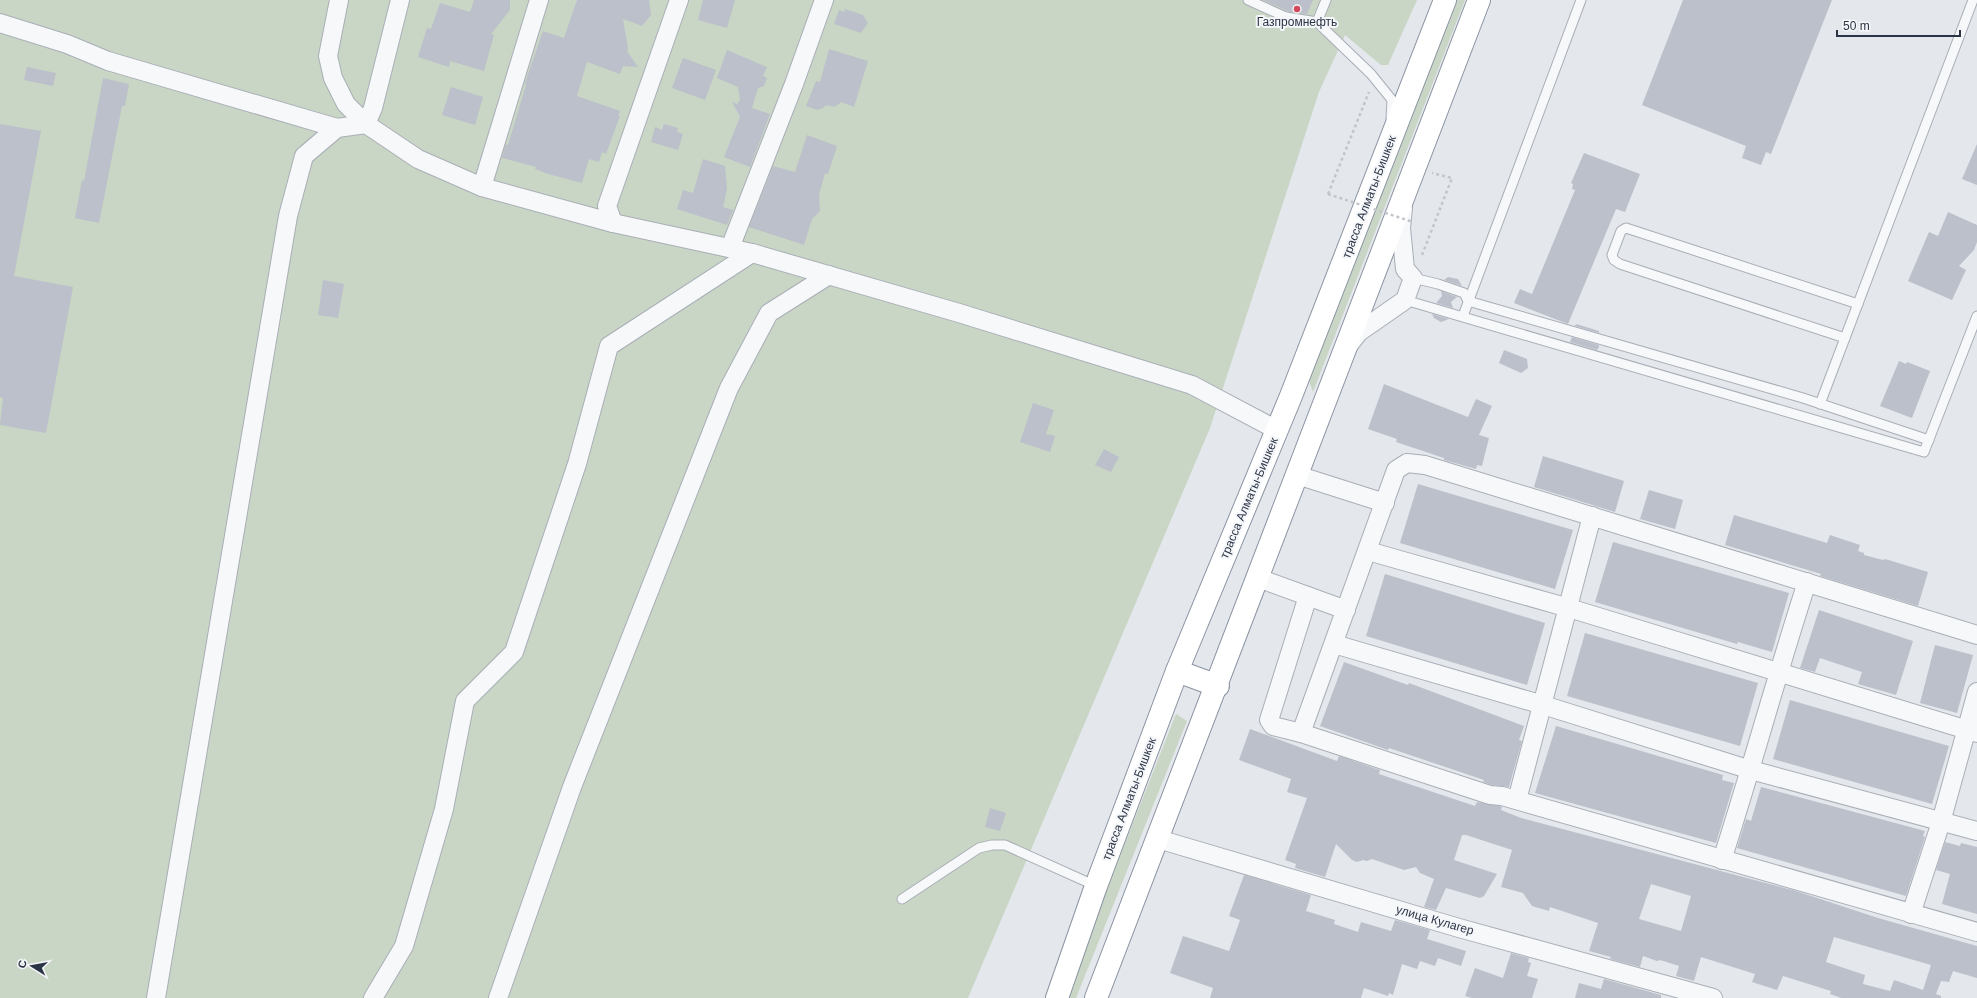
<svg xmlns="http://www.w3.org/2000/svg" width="1977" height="998" font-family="Helvetica,sans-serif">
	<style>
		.green { fill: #c9d6c5 }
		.building { fill: #bbc0ca; fill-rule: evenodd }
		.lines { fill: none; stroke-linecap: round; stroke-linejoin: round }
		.service-casing { stroke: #a9aeb7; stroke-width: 11 }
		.minor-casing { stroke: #a9aeb7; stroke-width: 20 }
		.trunk-casing { stroke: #8b94a3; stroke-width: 24 }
		.path { stroke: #c2c5cb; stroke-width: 2.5; stroke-dasharray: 3 3; stroke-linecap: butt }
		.service { stroke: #f7f8fa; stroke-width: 9 }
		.minor { stroke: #f7f8fa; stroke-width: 18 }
		.trunk { stroke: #fff; stroke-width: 22 }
		.path-bridge { stroke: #c2c5cb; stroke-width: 2.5; stroke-dasharray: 3 3; stroke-linecap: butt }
		.poi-dot { fill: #d1495b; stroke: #f4f6f9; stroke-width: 1.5 }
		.labels { text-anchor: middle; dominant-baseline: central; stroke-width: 4; stroke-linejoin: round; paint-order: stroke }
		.poi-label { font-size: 12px; fill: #2b3445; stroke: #f4f6f9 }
		.street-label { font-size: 12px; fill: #2b3445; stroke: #f4f6f9 }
	</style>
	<rect width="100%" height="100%" fill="#e4e7ec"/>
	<g class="green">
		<path d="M0,0H1417L1388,65H1381L1345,35L1319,92L1210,428L968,998H0Z"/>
		<path d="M1455,0H1465L1313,392L1309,381Z"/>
		<path d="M1176,714L1187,721L1076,998H1064Z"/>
	</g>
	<g class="building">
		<path d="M474,0H510V10L491,34L494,35L484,71L450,61L449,67L418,57L427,28L431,29L440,3L470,12Z"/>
		<path d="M577,0H649L651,15L642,26L623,19L628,48L627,51L638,67L623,66L620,74L587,62L577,96L620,111L618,116H620L606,154L602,152L599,162L589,159L582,183L548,174L535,169L536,167L502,158L506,144L508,145L526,85L525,83L543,31L564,38Z"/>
		<path d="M703,0H735L727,28L698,20Z"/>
		<path d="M1263,0H1313L1307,14L1290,12Z"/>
		<path d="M1683,0H1832L1771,154L1766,152L1761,165L1742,158L1746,146L1642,105Z"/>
		<path d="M845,9L863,15L868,23L861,33L834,24L839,10L844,12Z"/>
		<path d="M829,49L868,61L854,107L841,102L835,107L826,105L823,108L817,110L806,106L816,81L820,82Z"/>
		<path d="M727,50L767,67L763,76L767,78L764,86L758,88L752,108L770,114L750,167L724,157L740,117L732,102L737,104L740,100L738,87L717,78Z"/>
		<path d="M683,58L716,70L705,100L672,88Z"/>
		<path d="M27,67L56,73L53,86L24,80Z"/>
		<path d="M103,78L129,84L125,106H122L99,223L75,218L82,180L84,181Z"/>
		<path d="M451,87L483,97L475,125L442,115Z"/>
		<path d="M0,124L41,131L14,276L73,287L46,433L0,425L3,398L0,397Z"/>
		<path d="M664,124L678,128L677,132L683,134L678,150L651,142L655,127L662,130Z"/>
		<path d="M807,135L837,146L828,174L825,173L819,195L820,211L812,219L804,245L749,227L773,166L795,172Z"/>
		<path d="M1977,144V185L1962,179Z"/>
		<path d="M1584,153L1640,174L1625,212L1616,209L1568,324L1514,303L1520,289L1532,294L1575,190L1572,189L1573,184L1571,183Z"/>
		<path d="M703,159L725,166L727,189L723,207L733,210L727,225L677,209L683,190L693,193Z"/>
		<path d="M1948,212L1977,225V242L1974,250L1959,266L1966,270L1952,300L1908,281L1929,232L1938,236Z"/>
		<path d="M1448,277L1458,279L1462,286L1444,280Z"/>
		<path d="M323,280L344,284L338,318L318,315Z"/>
		<path d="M1441,291L1457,297L1451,302L1453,308L1436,303L1442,296Z"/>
		<path d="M1432,314L1449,319L1441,322L1434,318Z"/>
		<path d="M1576,324L1599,331V333L1575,326Z"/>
		<path d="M1572,337L1599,345V347L1597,350L1570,342Z"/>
		<path d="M1504,350L1527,359L1528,368L1521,373L1499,363Z"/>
		<path d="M1899,361L1906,364L1907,362L1930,371L1912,418L1880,406Z"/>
		<path d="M1384,384L1468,417L1476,399L1492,406L1479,435L1489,438L1482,466L1477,465L1476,469L1444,460V458L1396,442L1397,439L1368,429Z"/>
		<path d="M1033,403L1054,410L1046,434L1055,436L1050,452L1020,442Z"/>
		<path d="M1104,449L1119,457L1111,472L1095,465Z"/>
		<path d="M1543,456L1624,481L1615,512L1534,487Z"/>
		<path d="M1418,484L1573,530L1555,589L1400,543Z"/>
		<path d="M1649,490L1683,500L1675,529L1640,519Z"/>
		<path d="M1734,515L1827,543L1830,535L1860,545L1858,551L1864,553V555L1883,560L1885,559L1928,572L1918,606L1820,576L1821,574L1725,545Z"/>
		<path d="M1613,542L1789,593L1772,652L1738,642L1737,644L1595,602Z"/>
		<path d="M1385,574L1545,623L1527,685L1366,636Z"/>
		<path d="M1819,610L1913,641L1896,695L1858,684L1862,672L1820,658L1815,672L1800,668Z"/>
		<path d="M1585,633L1758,683L1740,746L1567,696Z"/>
		<path d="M1935,645L1973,655L1957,713L1920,703Z"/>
		<path d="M1344,662L1408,685L1409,683L1524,726L1519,740L1522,741L1509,787L1492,785L1483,782L1484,780L1389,748L1388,750L1320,726Z"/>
		<path d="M1790,700L1949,746L1932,804L1773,759Z"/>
		<path d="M1556,726L1723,775L1722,780L1734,783L1716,843L1535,793Z"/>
		<path d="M1250,729L1337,761L1339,756L1380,770L1379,774L1475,806L1477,802L1500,806L1502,807L1501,810L1521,818L1796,891L1878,918L1977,946V978L1953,971L1949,982L1941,981L1936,994L1941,996V998H1841L1830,994L1831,991L1783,976L1777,990L1752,982L1755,974L1701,957L1694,981L1676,976L1679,966L1660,960L1657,961L1643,956L1640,967L1610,959L1611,957L1589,951L1598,923L1550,907L1549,911L1532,906L1523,893L1501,887L1512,850L1466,835H1462L1454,860L1497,874L1484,896L1480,898L1446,888L1436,910L1424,907L1434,879L1420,873L1416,867L1404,870L1372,859L1367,861L1363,860L1357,862L1352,860L1336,844L1325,877L1295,868L1296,864L1285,860L1307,798L1287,792L1291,779L1239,760ZM1651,884L1691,896L1681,931L1639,919ZM1834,937L1931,965L1923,990L1894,980L1890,991L1863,984L1865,975L1826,962Z"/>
		<path d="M1761,787L1925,831L1923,836L1925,837L1906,896L1737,848L1746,819L1751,821Z"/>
		<path d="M990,808L1006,813L1000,831L985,827Z"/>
		<path d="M1945,842L1960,846L1961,843L1977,847V914L1942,904L1950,874L1936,870Z"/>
		<path d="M1244,875L1311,895L1306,911L1335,920L1334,924L1358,932L1361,922L1391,931L1395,920L1430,930L1427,939L1466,951L1461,966L1438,958L1435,966L1420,961L1417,969L1402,964L1393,995L1389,993L1388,996L1364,988L1361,998H1210L1213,988L1170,973L1183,936L1229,951L1240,920L1229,916Z"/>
		<path d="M1511,953L1529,958L1528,962L1531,963L1527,976L1538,979L1532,998H1472L1465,996L1475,968L1503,978Z"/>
		<path d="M1604,979L1661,995V998H1575L1579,983L1601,989Z"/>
	</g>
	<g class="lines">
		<defs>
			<g id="service">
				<path d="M1248,0L1286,17L1317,22"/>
				<path d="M1326,0L1317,22L1371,74L1392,100L1391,118"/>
				<path d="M1413,278L1438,284L1464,293L1468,301L1803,398L1929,440"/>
				<path d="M1405,300L1924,452L1977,316"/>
				<path d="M1463,316L1581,0"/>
				<path d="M1845,338L1620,264L1614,260L1612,255L1621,231L1626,228L1858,304"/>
				<path d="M1820,404L1973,0"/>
				<path d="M902,899L979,848L992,845H1005L1096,886"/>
			</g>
			<g id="minor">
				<path d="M339,0L328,56L333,78L346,104L366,124L418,159L482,187L613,223L752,253L959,313L1192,385L1277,430"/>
				<path d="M0,23L67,44L108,61L337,128"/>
				<path d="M482,187L539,0"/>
				<path d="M613,223L607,206L679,0"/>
				<path d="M730,248L794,84L824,0"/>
				<path d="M1348,346L1359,332L1405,300L1413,278L1405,269L1401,228L1403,208"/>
				<path d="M1297,475L1385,503"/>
				<path d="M1368,551L1569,608L1977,733"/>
				<path d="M1258,578L1346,610"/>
				<path d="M1308,596L1269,720L1273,726L1301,733L1490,795L1502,796L1977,932"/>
				<path d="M1334,644L1543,705L1751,770L1977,831"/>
				<path d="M1301,733L1396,470L1407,463L1425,465L1977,635"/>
				<path d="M1517,800L1592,516"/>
				<path d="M1158,839L1459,928L1713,998"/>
				<path d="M1722,860C1752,767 1777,674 1807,582"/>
				<path d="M1911,914L1941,822L1977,692"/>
				<path d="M156,998L288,216L304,156L337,128L366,124L373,108L400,0"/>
				<path d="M373,998L404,946L444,809L465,701L514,652L577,464L609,346L752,253"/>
				<path d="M498,998L572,787L729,388L769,313L829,275"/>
			</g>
			<g id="trunk">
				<path d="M1177,671L1218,686"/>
				<path d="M1057,998L1096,886L1177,671L1291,396L1445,0"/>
				<path d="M1096,998C1225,666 1350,332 1479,0"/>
			</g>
		</defs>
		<use href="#service" class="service-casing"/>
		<use href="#minor" class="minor-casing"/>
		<use href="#trunk" class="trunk-casing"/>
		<g class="path">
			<path d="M1328,194L1369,92"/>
			<path d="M1422,255L1452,178L1432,173"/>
		</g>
		<use href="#service" class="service"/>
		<use href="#minor" class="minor"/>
		<use href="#trunk" class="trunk"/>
		<path class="path-bridge" d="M1328,194L1413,222"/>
	</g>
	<circle class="poi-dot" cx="1297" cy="9" r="4"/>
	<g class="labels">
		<g class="poi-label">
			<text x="1297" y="22">Газпромнефть</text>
		</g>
		<g class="street-label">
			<text transform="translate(1369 197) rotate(-69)">трасса Алматы-Бишкек</text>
			<text transform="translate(1249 498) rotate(-67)">трасса Алматы-Бишкек</text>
			<text transform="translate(1129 799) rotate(-69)">трасса Алматы-Бишкек</text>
			<text transform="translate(1435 920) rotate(16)">улица Кулагер</text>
		</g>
	</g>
	<g transform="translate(32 966) rotate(281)" stroke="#f4f6f9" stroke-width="3" paint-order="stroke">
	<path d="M0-3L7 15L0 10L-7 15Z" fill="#2b3445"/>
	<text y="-6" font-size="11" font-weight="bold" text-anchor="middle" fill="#2b3445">С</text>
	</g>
	<path d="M1837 30v6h123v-6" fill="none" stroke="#2b3445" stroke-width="2"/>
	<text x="1843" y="30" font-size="12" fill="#2b3445" stroke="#f4f6f9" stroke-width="3" paint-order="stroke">50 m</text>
</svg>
